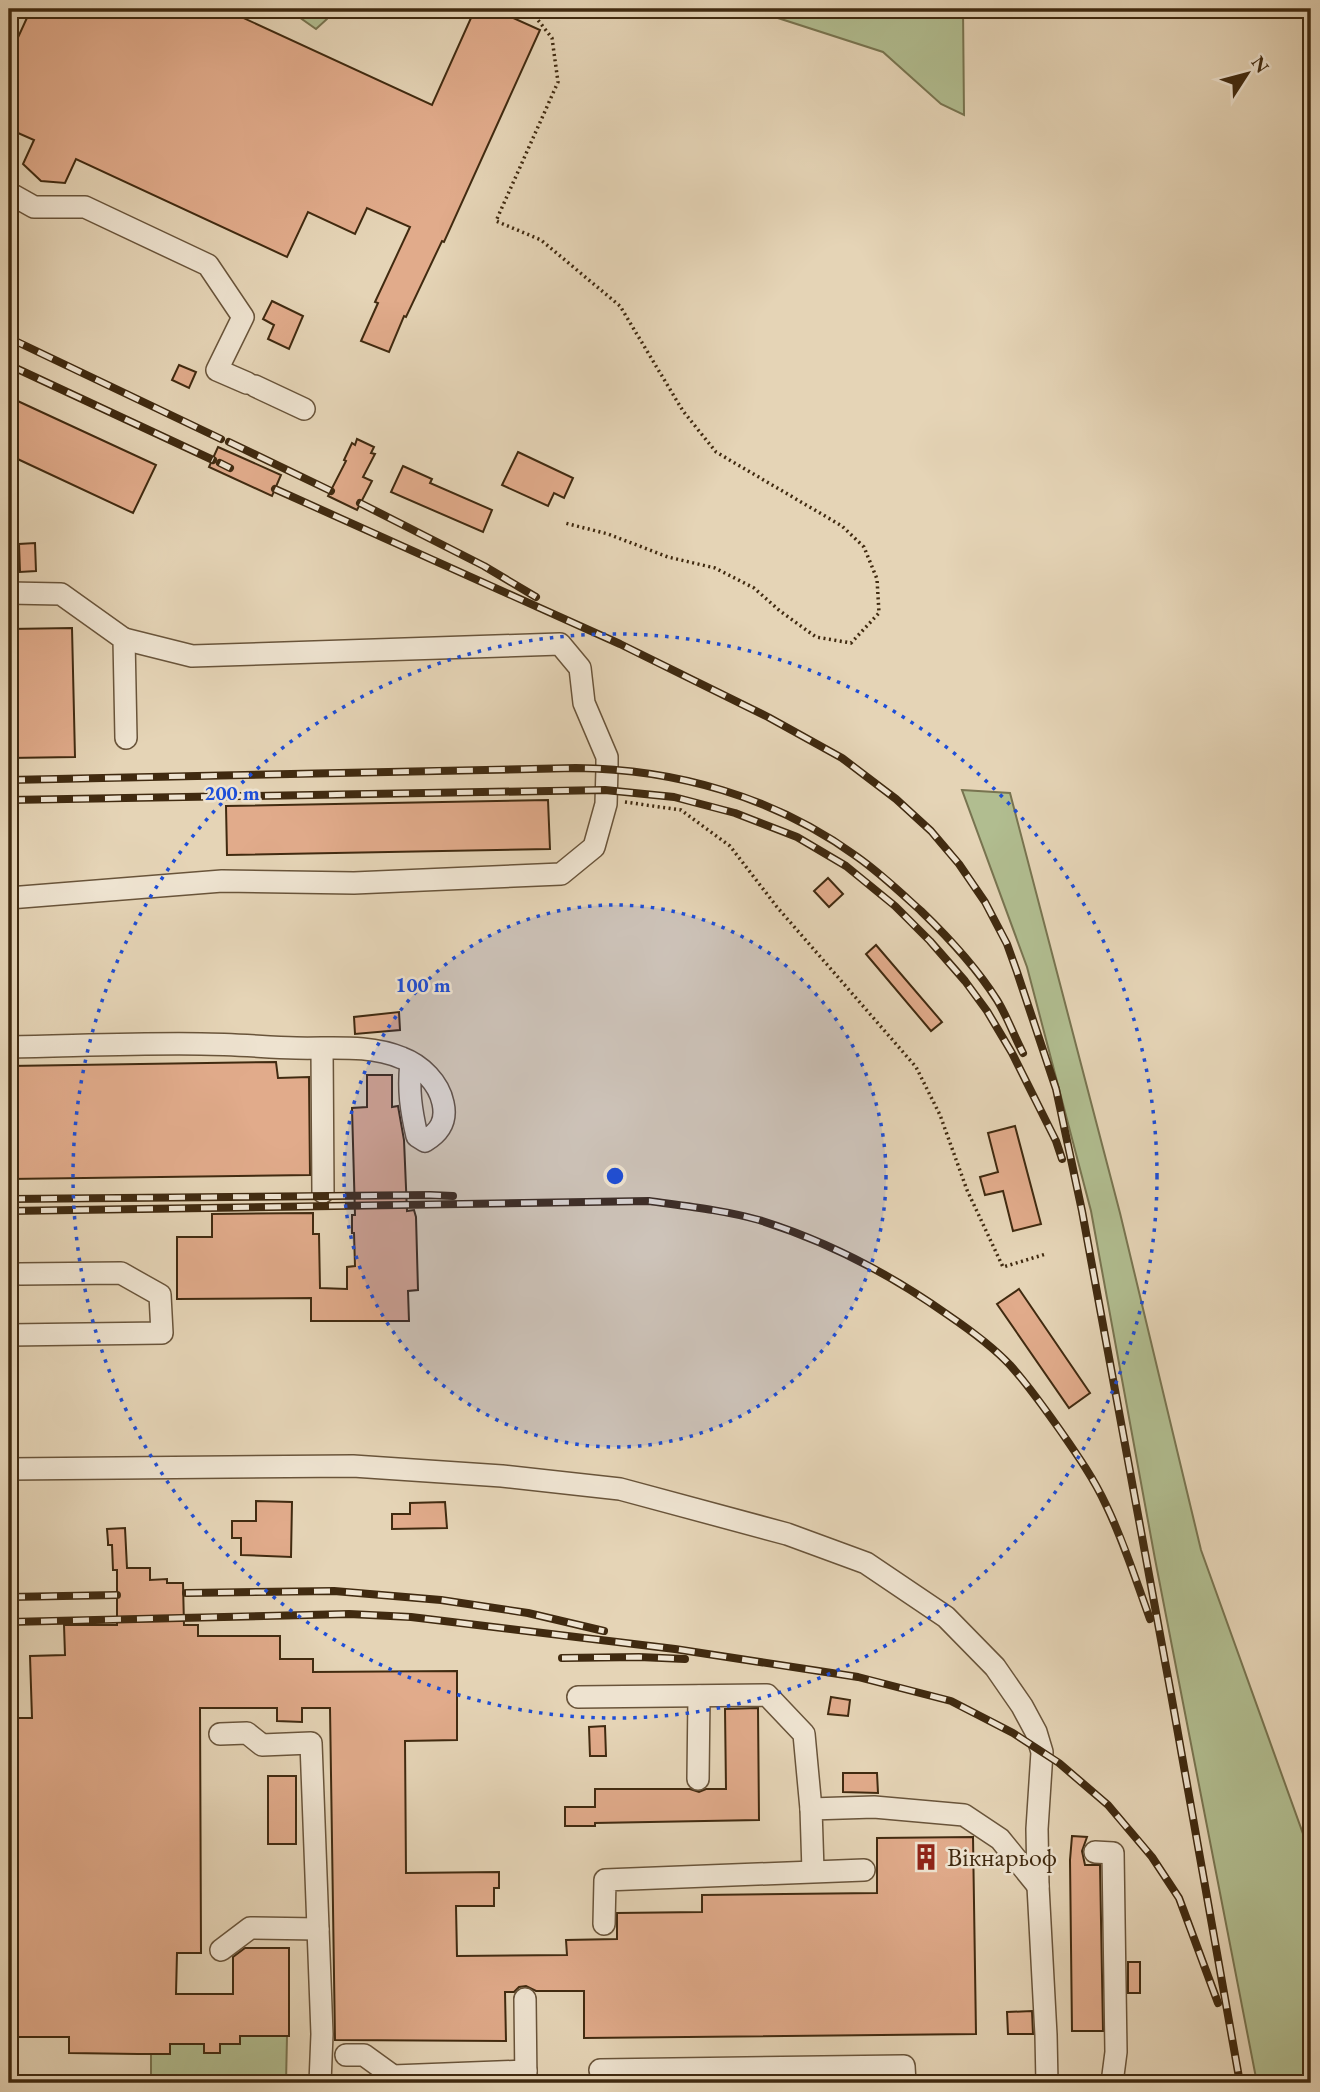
<svg xmlns="http://www.w3.org/2000/svg" width="1320" height="2092" font-family="'EB Garamond',serif">
	<style>
		.green { fill: #b1bd90; stroke: #787450; stroke-width: 2 }
		.building { fill: #e1ab8b; stroke: #402a10; stroke-width: 2 }
		.lines { fill: none; stroke-linecap: round; stroke-linejoin: round }
		.minor-casing { stroke: #69543a; stroke-width: 24 }
		.path { stroke: #402a10; stroke-width: 3.5; stroke-dasharray: 2 3.5; stroke-linecap: butt }
		.minor { stroke: #eee3d0; stroke-width: 21 }
		.rail-casing { stroke: #402a10; stroke-width: 8 }
		.rail { stroke: #eee3d0; stroke-width: 5; stroke-dasharray: 16; stroke-linecap: butt }
		.ring { fill: none; stroke: #1d4ed8; stroke-width: 3.5; stroke-dasharray: 3.5 7 }
		.labels { text-anchor: middle; dominant-baseline: central; stroke-width: 5; stroke-linejoin: round; paint-order: stroke }
		.poi-label { font-size: 26px; fill: #402a10; stroke: #eee3d0; text-anchor: start }
		.centre { fill: #1d4ed8; stroke: #eee3d0; stroke-width: 3.5 }
		.ring-label { font-size: 21px; text-anchor: middle; font-weight: bold; fill: #1d4ed8; stroke: #eee3d0; stroke-width: 5; stroke-linejoin: round; paint-order: stroke }
	</style>
	<rect width="100%" height="100%" fill="#e5d4b6"/>
	<filter id="stains"><feTurbulence type="fractalNoise" baseFrequency=".00286" numOctaves="4"/><feColorMatrix values="0 0 0 0 .2 0 0 0 0 .09 0 0 0 0 .02 0 0 0 .5 -.17"/></filter>
	<radialGradient id="worn" r=".72"><stop offset=".6" stop-color="#630" stop-opacity="0"/><stop offset="1" stop-color="#630" stop-opacity=".3"/></radialGradient>
	<g class="green">
		<path d="M264,9H330L327,19L316,29L296,15Z"/>
		<path d="M750,9H963L964,115L941,104L883,52Z"/>
		<path d="M962,790L1010,793L1120,1213L1201,1550L1311,1856V2083H1257L1155,1559L1091,1211L1027,967Z"/>
		<path d="M240,2036H287L286,2083H151V2054H170V2044H240Z"/>
	</g>
	<g class="building">
		<path d="M31,9H224L432,105L475,9H493L540,30L444,242L442,241L406,317L404,316L389,352L361,341L378,303L375,302L410,227L367,208L355,234L308,212L287,257L76,159L65,183L41,181L23,164L34,140L9,129V57Z"/>
		<path d="M272,301L303,316L289,349L268,339L274,325L263,319Z"/>
		<path d="M179,365L196,372L189,388L172,380Z"/>
		<path d="M9,397L156,465L133,513L9,455Z"/>
		<path d="M357,439L374,447L371,453L375,454L363,477L372,481L357,510L328,496L346,461L344,460L352,443L355,445Z"/>
		<path d="M218,447L281,475L272,496L209,467Z"/>
		<path d="M518,452L573,478L564,498L554,493L548,506L502,485Z"/>
		<path d="M403,466L432,479L430,483L492,510L483,532L391,492Z"/>
		<path d="M35,543L36,571L20,572L19,544Z"/>
		<path d="M72,628L75,757L9,758V629Z"/>
		<path d="M548,800L550,849L227,855L226,806Z"/>
		<path d="M828,878L843,894L829,907L814,891Z"/>
		<path d="M876,945L942,1022L931,1031L866,954Z"/>
		<path d="M399,1012L400,1030L355,1034L354,1017Z"/>
		<path d="M276,1062L278,1078L309,1077L310,1175L9,1179V1066Z"/>
		<path d="M367,1075H392V1107L398,1106L404,1140L407,1211L414,1210L416,1217L418,1290L408,1291L409,1321H311V1298L177,1299V1237H212V1214L313,1213V1234H319L320,1288L347,1289V1267L355,1266L354,1233H352V1215H355L352,1108L367,1107Z"/>
		<path d="M1015,1126L1041,1224L1013,1231L1003,1191L985,1195L980,1177L998,1172L988,1133Z"/>
		<path d="M1019,1289L1090,1393L1069,1408L997,1304Z"/>
		<path d="M256,1501L292,1502L291,1557L241,1555V1538H232V1521H256Z"/>
		<path d="M445,1502L447,1528L392,1529V1514H410V1503Z"/>
		<path d="M125,1528L127,1568H150V1580L167,1579V1583H183L184,1625H198V1636H280V1659H313V1672L457,1671V1740L405,1741L406,1873L499,1872V1888H494V1906H456L457,1956L567,1955L566,1940L617,1939V1913L702,1912V1895L877,1893V1838L973,1837L976,2034L584,2038V1991H536L526,1986L519,1987L514,1992H505L506,2041L335,2040L330,1708H302V1722L277,1721V1708H200L201,1953H177L176,1994H233V1957L245,1948H289V2036H240V2044H220V2053H204V2044H170V2054H138L69,2053V2037H9V1718H32L30,1656L65,1655L64,1625H117V1570H113L112,1545H108V1542L107,1529Z"/>
		<path d="M831,1697L850,1700L848,1716L828,1714Z"/>
		<path d="M758,1708L759,1820L595,1823V1826H565V1807H595V1789H690L699,1792L706,1789H726L725,1709Z"/>
		<path d="M605,1726L606,1756H590L589,1727Z"/>
		<path d="M843,1773H877L878,1793L843,1792Z"/>
		<rect x="268" y="1776" width="28" height="68"/>
		<path d="M1072,1836L1087,1837L1082,1851L1085,1865H1100L1103,2031H1072L1070,1860Z"/>
		<rect x="1128" y="1962" width="12" height="31"/>
		<path d="M1032,2011L1033,2034H1008L1007,2012Z"/>
	</g>
	<g class="lines">
		<defs>
			<g id="minor">
				<path d="M9,193L34,207H85L208,265L243,317L217,370L247,383"/>
				<path d="M255,386L304,409"/>
				<path d="M9,593L61,594L124,639L126,738"/>
				<path d="M9,898L222,881L354,883L561,874L594,847L606,804L607,768V757L584,703L580,668L560,644L192,656L124,639"/>
				<path d="M9,1047C73,1046 137,1043 201,1044C233,1044 264,1047 296,1048C331,1049 369,1044 402,1058C421,1065 439,1083 443,1103C447,1121 440,1132 425,1141L417,1136C411,1110 408,1090 411,1063"/>
				<path d="M322,1049L323,1192"/>
				<path d="M9,1335L162,1333L160,1295L121,1273L20,1274"/>
				<path d="M9,1469L353,1466L502,1476L620,1489L787,1534L866,1563L946,1617L995,1667L1022,1706L1036,1732L1042,1752L1037,1829L1038,1886L1046,2035L1047,2083"/>
				<path d="M578,1697L767,1695L804,1734L811,1809"/>
				<path d="M220,1734L247,1733L262,1745L311,1743L322,2034L320,2083"/>
				<path d="M698,1779L699,1696"/>
				<path d="M1095,1852L1113,1853L1116,2052L1112,2083"/>
				<path d="M813,1871L811,1809L874,1807L964,1815L1000,1839L1038,1886"/>
				<path d="M604,1924L605,1880L864,1870"/>
				<path d="M221,1950L250,1928L318,1929"/>
				<path d="M525,1999L526,2083"/>
				<path d="M346,2055H364L393,2076L526,2071"/>
				<path d="M600,2070L904,2066L905,2083"/>
			</g>
		</defs>
		<use href="#minor" class="minor-casing"/>
		<g class="path">
			<path d="M520,9L534,15L552,38L558,82L496,221L541,240L620,306L683,411L716,452L842,526L864,547L877,579L879,613L851,643L816,637L780,611L754,588L715,568L668,557L608,534L565,523"/>
			<path d="M625,802L681,810L730,846L777,907L916,1067L940,1115L967,1190L1003,1267L1046,1254"/>
		</g>
		<use href="#minor" class="minor"/>
		<defs>
			<g id="rail">
				<path d="M9,338L221,439"/>
				<path d="M9,365L213,460"/>
				<path d="M229,442L331,491"/>
				<path d="M220,463L230,468"/>
				<path d="M275,489L620,644L768,717L842,758L896,799L931,831L959,864L985,902L1007,944L1017,972L1056,1089L1082,1211L1171,1694L1240,2083"/>
				<path d="M360,503L484,566L536,597"/>
				<path d="M9,780L576,768C675,769 775,797 856,856C879,872 900,892 921,911C949,938 976,967 997,1000C1007,1016 1014,1036 1023,1053"/>
				<path d="M9,800L605,790L674,797L735,813L797,837L846,866L895,906L930,941L965,981L987,1011L1012,1053L1056,1141L1062,1159"/>
				<path d="M9,1199L430,1195L453,1196"/>
				<path d="M9,1211L649,1201C685,1206 723,1210 759,1220C827,1241 890,1274 948,1315C970,1330 992,1346 1010,1365C1029,1386 1045,1409 1062,1433C1078,1456 1094,1479 1106,1505C1124,1542 1136,1581 1150,1619"/>
				<path d="M186,1593L334,1591L441,1600L528,1613L604,1631"/>
				<path d="M9,1597L117,1595"/>
				<path d="M9,1622L349,1614L411,1617L675,1649L858,1677L951,1701L1013,1733L1059,1763L1108,1805L1152,1857L1179,1898L1218,2003"/>
				<path d="M562,1658L639,1657L685,1659"/>
			</g>
		</defs>
		<use href="#rail" class="rail-casing"/>
		<use href="#rail" class="rail"/>
	</g>
	<circle cx="615" cy="1176" r="271" fill="#1d4ed8" fill-opacity=".12"/>
	<g class="ring">
		<circle cx="615" cy="1176" r="271"/>
		<circle cx="615" cy="1176" r="542"/>
	</g>
	<defs>
		<symbol id="building-bare" viewBox="-9 -9 18 18"><path d="M-4-6H4V6H1V3H-1V6H-4ZM-2.5-4.3h1.7v1.8h-1.7ZM.8-4.3h1.7v1.8H.8ZM-2.5-1h1.7V.8h-1.7ZM.8-1h1.7V.8H.8Z" fill="#8f2418" stroke="#eee3d0" stroke-width="2.5" paint-order="stroke"/></symbol>
	</defs>
	<g fill-rule="evenodd">
		<use href="#building-bare" x="907" y="1838" width="38" height="38"/>
	</g>
	<g class="labels">
		<g class="poi-label">
			<text x="947" y="1857">Вікнарьоф</text>
		</g>
	</g>
	<circle cx="615" cy="1176" r="10" class="centre"/>
	<g class="ring-label">
		<text x="232" y="800">200 m</text>
		<text x="423" y="992">100 m</text>
	</g>
	<rect width="1320" height="2092" fill="none" stroke="#e5d4b6" stroke-width="35"/>
	<rect x="10" y="10" width="1299" height="2071" fill="none" stroke="#402a10" stroke-width="3.5"/>
	<rect x="18" y="18" width="1285" height="2057" fill="none" stroke="#402a10" stroke-width="2"/>
	<g transform="translate(1247 74) rotate(54)" stroke="#eee3d0" stroke-width="5" paint-order="stroke">
	<path d="M0-5L12 26L0 18L-12 26Z" fill="#402a10"/>
	<text y="-10" font-size="19" font-weight="bold" text-anchor="middle" fill="#402a10">N</text>
	</g>
	<rect width="100%" height="100%" filter="url(#stains)"/>
	<rect width="100%" height="100%" fill="url(#worn)"/>
</svg>
